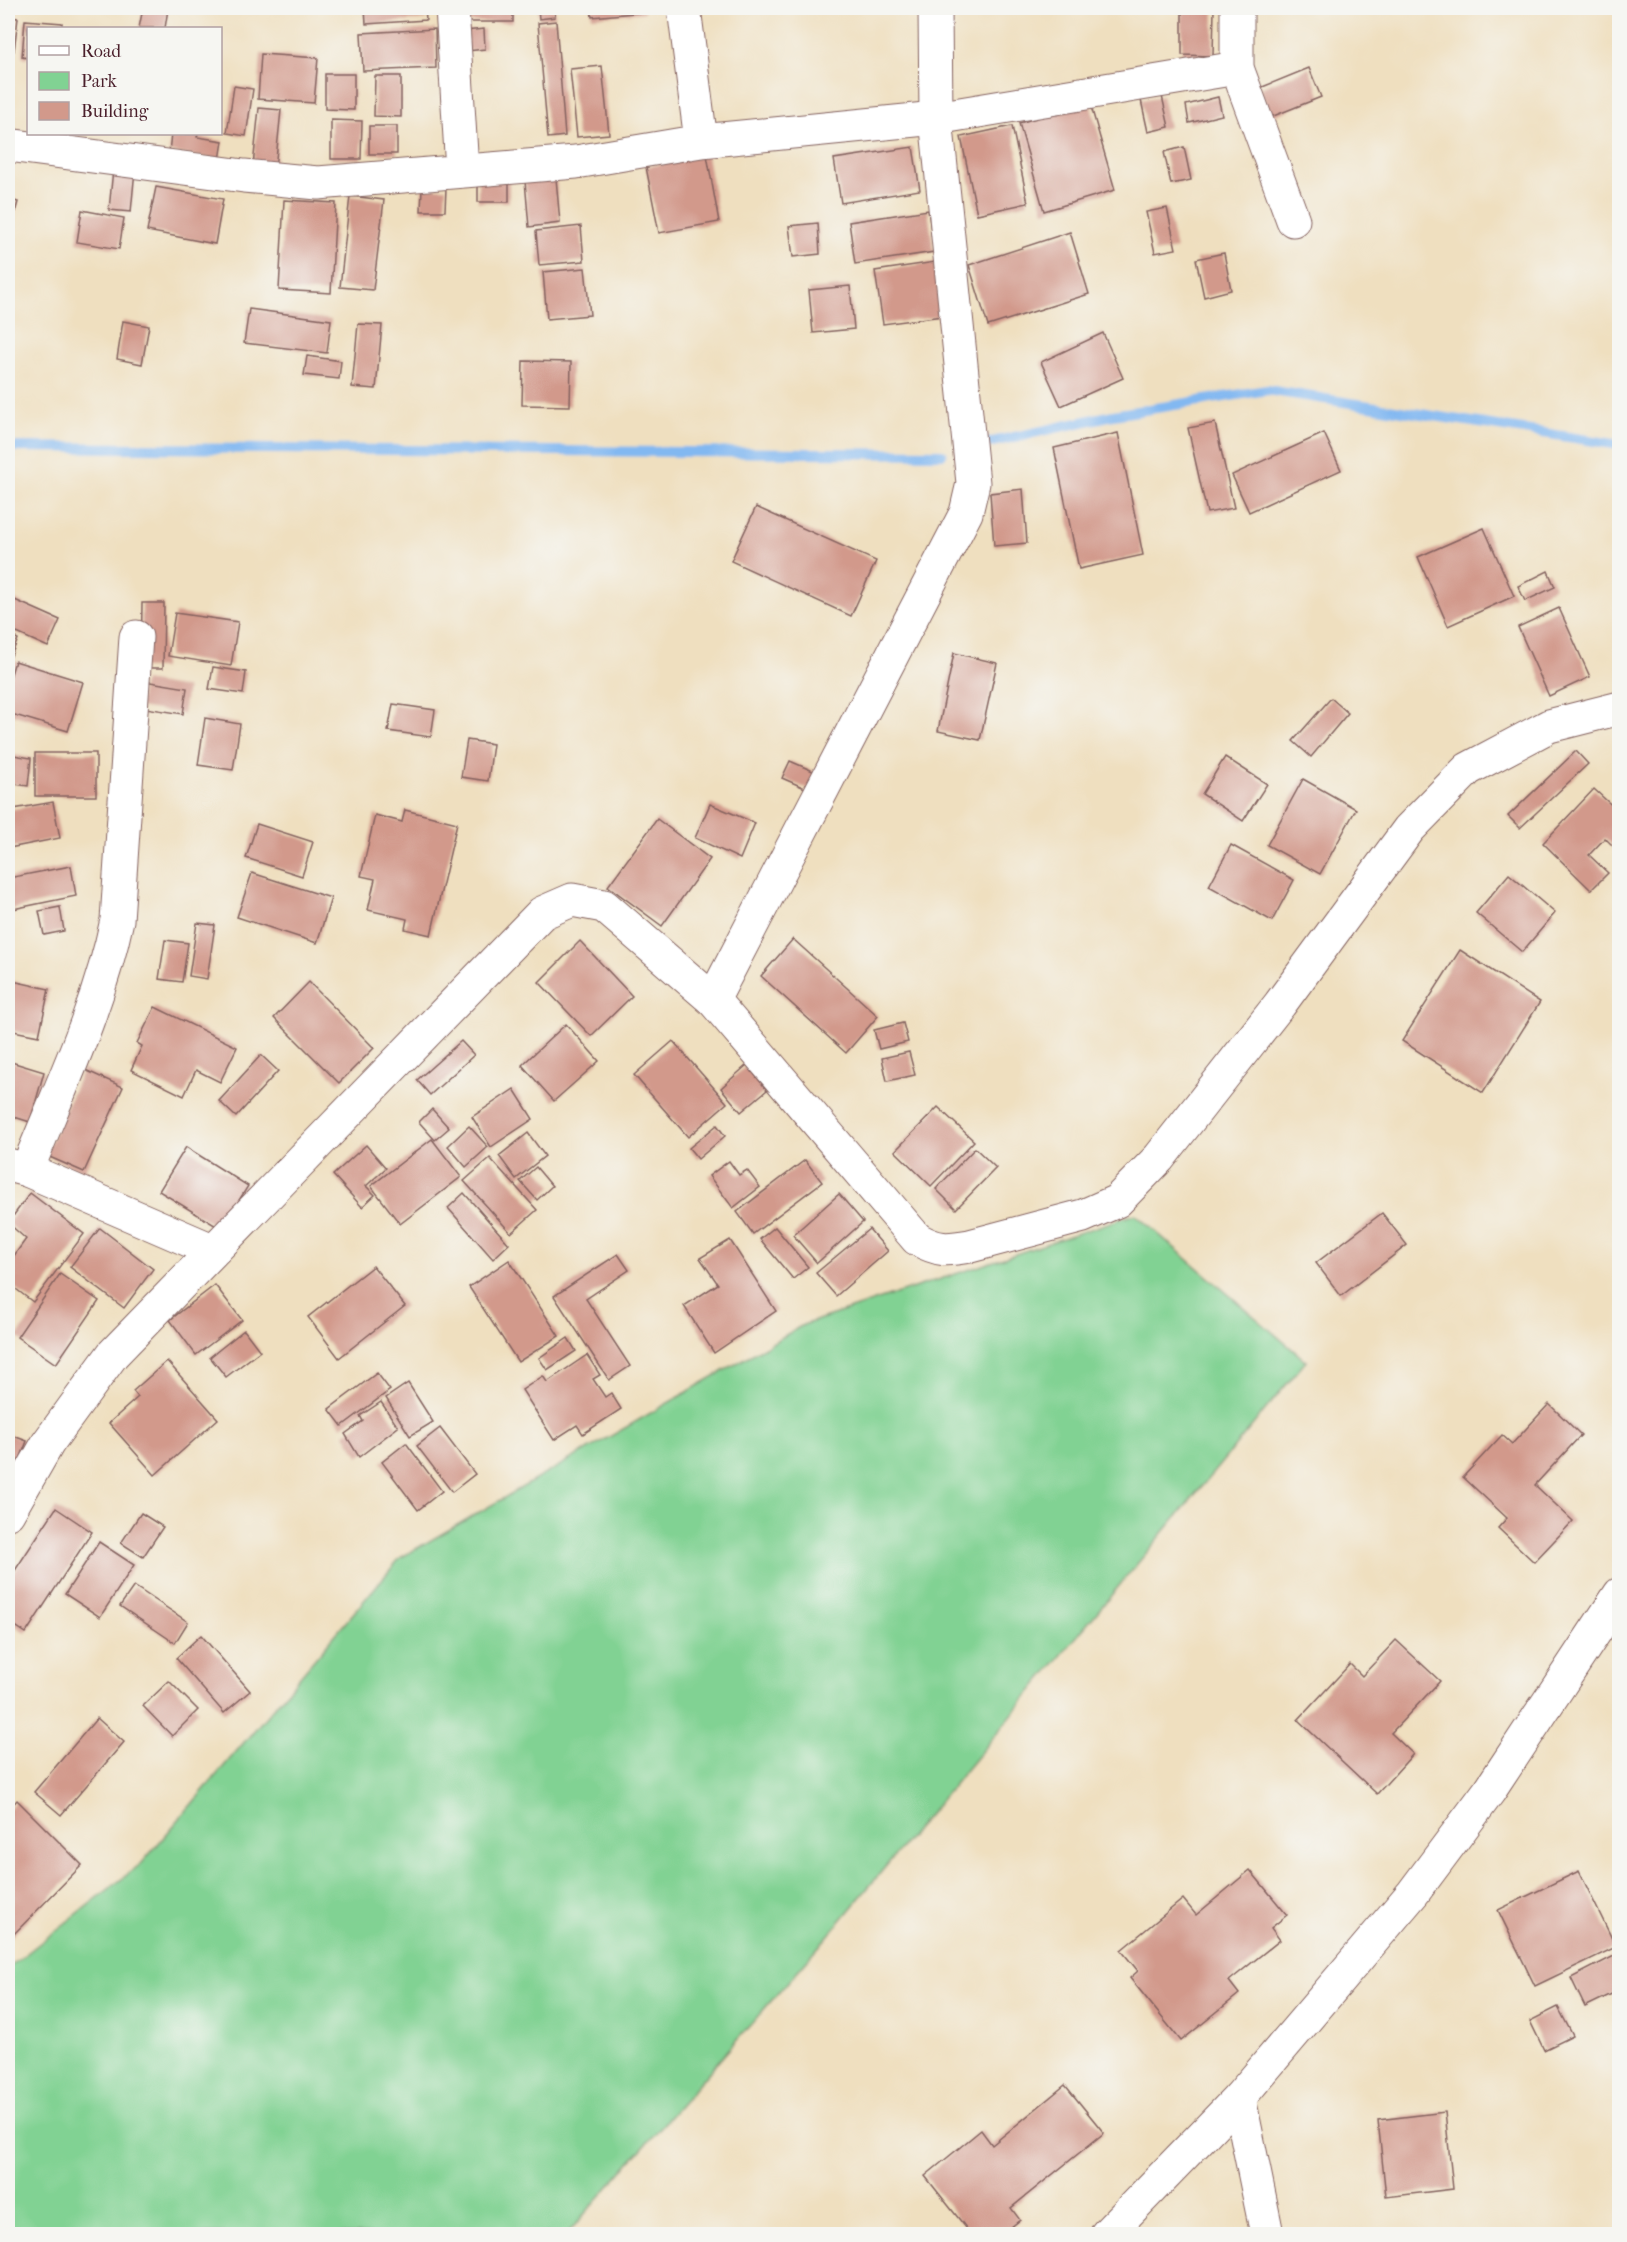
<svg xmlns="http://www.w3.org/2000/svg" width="1627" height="2242" font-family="'IM FELL French Canon',serif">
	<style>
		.green { fill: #81d293; stroke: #66785f; stroke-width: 1.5 }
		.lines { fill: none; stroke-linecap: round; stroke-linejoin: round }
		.stream { stroke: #82b8f1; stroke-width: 10 }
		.building { fill: #d2998b }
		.minor-casing { stroke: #84625f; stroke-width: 35 }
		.minor { stroke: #fff; stroke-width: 33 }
	</style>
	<rect width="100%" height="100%" fill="#f6f6f2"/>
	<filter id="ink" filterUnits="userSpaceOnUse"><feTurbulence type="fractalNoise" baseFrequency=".0167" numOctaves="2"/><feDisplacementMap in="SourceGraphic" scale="12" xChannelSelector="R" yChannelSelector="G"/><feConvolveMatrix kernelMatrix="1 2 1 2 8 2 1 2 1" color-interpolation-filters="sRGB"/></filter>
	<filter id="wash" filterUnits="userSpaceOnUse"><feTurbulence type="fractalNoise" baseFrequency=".008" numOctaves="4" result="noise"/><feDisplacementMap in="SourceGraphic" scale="24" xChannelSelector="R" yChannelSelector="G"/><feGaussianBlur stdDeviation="1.35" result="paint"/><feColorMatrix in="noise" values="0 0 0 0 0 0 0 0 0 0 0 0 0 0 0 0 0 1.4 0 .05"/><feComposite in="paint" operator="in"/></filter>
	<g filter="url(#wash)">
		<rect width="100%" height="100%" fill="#efdfbf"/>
		<path class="green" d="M1135,1214L1306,1361L822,1943L567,2234H8V1968L142,1863L400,1558L803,1325Z"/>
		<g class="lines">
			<g class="stream">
				<path d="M988,443L1113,415L1267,390L1620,445"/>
				<path d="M8,447L942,454"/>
			</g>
		</g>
		<g id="blocks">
			<g class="building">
				<path d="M143,8L168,9L165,28H139Z"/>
				<path d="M365,8H425L426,20L366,24Z"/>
				<rect x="468" y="8" width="45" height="14"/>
				<path d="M538,8H554L555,17L539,19Z"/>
				<path d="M591,8H644V12L592,17Z"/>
				<path d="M1182,8H1214L1213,56L1182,55Z"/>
				<path d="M8,17L18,18L14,51H8Z"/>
				<path d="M25,20L62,23V28H28V58L22,57Z"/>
				<path d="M556,21L565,136L548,138L538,23Z"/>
				<path d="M435,29L436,68L363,71L361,33Z"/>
				<path d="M484,29L485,49L467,51L465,31Z"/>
				<path d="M261,54L318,58L314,103L258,99Z"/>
				<path d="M602,66L609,134L577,137L570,69Z"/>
				<path d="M1309,68L1321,97L1271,117L1260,88Z"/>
				<path d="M325,74H354V110L325,109Z"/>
				<path d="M375,76H401V117L374,116Z"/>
				<path d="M234,86L253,89L246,136L227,133Z"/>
				<path d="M1162,96L1169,127L1148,132L1141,100Z"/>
				<path d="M1218,97L1222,115L1189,123L1186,105Z"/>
				<path d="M1090,103L1115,190L1044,211L1019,123Z"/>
				<path d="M259,108L281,110L275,169L253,166Z"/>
				<path d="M331,120L362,121L361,159H331Z"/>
				<rect x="369" y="126" width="28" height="28"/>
				<path d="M1012,126L1028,203L977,214L961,137Z"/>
				<path d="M171,134H198L197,137L223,141L220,160L169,152Z"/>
				<path d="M913,147L920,190L841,203L834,159Z"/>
				<path d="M1184,147L1191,180L1171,184L1164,152Z"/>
				<path d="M707,155L719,222L659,233L646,167Z"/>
				<path d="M113,169L135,170L131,212L109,210Z"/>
				<path d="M478,175L509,176V202H478Z"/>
				<path d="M556,178L560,223L529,227L525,181Z"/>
				<path d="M156,187L223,199L215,244L147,231Z"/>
				<path d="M422,188H446L445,211H421Z"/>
				<path d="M350,196L384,200L373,290L340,287Z"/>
				<path d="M8,199L18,202L8,238Z"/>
				<path d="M284,200L336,203L331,293L279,290Z"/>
				<path d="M1167,208L1176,249L1155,253L1146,212Z"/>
				<path d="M82,210L124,218L119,249L77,242Z"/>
				<path d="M928,210L934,252L855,264L849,222Z"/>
				<path d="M818,223L820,254L793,257L789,226Z"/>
				<path d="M581,226L584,261L539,265L536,231Z"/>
				<path d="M1070,232L1089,294L988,326L969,265Z"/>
				<path d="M1224,253L1231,290L1204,297L1196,259Z"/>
				<path d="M935,262L942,316L883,324L875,271Z"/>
				<path d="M585,268L590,315L547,319L543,272Z"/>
				<path d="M850,286L854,329L813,333L809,290Z"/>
				<path d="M249,309L331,320L327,353L244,343Z"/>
				<path d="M123,321L149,326L142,364L117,359Z"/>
				<path d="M358,324L382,325L376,389L352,387Z"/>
				<path d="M1103,333L1123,378L1061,406L1041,362Z"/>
				<path d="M307,356L341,361L339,379L304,375Z"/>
				<path d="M523,361L571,362L570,406L522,405Z"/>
				<path d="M1215,423L1234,508L1207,513L1188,428Z"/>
				<path d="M1118,433L1143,555L1079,569L1054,448Z"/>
				<path d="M1324,433L1341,470L1249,512L1232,475Z"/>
				<path d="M1023,489L1027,543L994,546L990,493Z"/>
				<path d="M756,507L876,561L851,616L731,561Z"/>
				<path d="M1484,528L1514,596L1448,626L1418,557Z"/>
				<path d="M1548,571L1555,587L1525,601L1518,586Z"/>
				<path d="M8,597L60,620L48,647L8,629Z"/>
				<path d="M142,603H164L163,668H141Z"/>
				<path d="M1559,608L1590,677L1549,696L1518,627Z"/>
				<path d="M175,613L238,622L231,666L168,656Z"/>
				<path d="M8,634L18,639L8,663Z"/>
				<path d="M954,653L997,663L980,740L938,731Z"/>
				<path d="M15,661L83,682L68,731L8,713V684Z"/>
				<path d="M213,667L246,672L243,694L209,689Z"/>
				<path d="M144,681L187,688L183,714L139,707Z"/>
				<path d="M1331,698L1348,713L1311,757L1293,741Z"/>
				<path d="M393,704L435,710L431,737L388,731Z"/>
				<path d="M205,718L240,724L233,770L198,765Z"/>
				<path d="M467,740L493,744L488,781L461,777Z"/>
				<path d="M1576,751L1588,764L1520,828L1508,816Z"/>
				<rect x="35" y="753" width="61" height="43"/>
				<path d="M8,754L31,758L28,786L8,783Z"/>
				<path d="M1225,757L1267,784L1243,821L1202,794Z"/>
				<path d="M790,761L822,775L814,792L782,778Z"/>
				<path d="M1303,779L1356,809L1320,874L1267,845Z"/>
				<path d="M1594,789L1620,813V853L1605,838L1589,855L1608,873L1591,890L1543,843Z"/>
				<path d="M53,802L60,838L9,848L8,810Z"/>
				<path d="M710,804L755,823L740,859L695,838Z"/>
				<path d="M405,810L457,823L431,935L405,929L407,919L368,910L375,879L361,876L375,815L402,822Z"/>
				<path d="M657,819L710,859L662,926L608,886Z"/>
				<path d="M257,824L313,842L302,876L246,858Z"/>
				<path d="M1231,845L1294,880L1272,921L1209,886Z"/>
				<path d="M71,866L76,896L8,910V878Z"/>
				<path d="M252,873L331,898L317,943L237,917Z"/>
				<path d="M1509,874L1555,913L1522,952L1476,913Z"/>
				<path d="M60,907L64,931L44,935L39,911Z"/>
				<path d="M197,923L215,925L207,979L189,976Z"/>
				<path d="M793,939L878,1016L846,1053L761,976Z"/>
				<path d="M165,940L188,943L182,982L159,979Z"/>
				<path d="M580,941L632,996L591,1036L539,982Z"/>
				<path d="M1460,950L1540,1002L1483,1093L1402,1041Z"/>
				<path d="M8,980L49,989L39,1036L8,1030Z"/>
				<path d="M309,982L374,1048L339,1083L274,1018Z"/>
				<path d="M155,1007L237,1047L220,1082L196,1070L184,1096L131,1070L142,1046L137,1043Z"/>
				<path d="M903,1023L908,1042L879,1049L874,1030Z"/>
				<path d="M566,1024L599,1061L554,1101L522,1065Z"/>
				<path d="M461,1041L474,1055L430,1095L417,1080Z"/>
				<path d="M673,1041L727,1103L688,1137L634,1075Z"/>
				<path d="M909,1052L915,1075L887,1081L882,1058Z"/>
				<path d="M261,1055L278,1071L236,1117L219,1101Z"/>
				<path d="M8,1061L44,1072L30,1122L8,1115Z"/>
				<path d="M747,1065L767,1090L741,1112L721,1088Z"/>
				<path d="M83,1069L123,1087L84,1172L45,1155Z"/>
				<path d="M514,1089L533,1119L491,1147L472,1117Z"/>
				<path d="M938,1107L974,1141L931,1186L895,1151Z"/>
				<path d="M432,1109L449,1128L435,1140L419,1122Z"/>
				<path d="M717,1125L725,1136L698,1159L689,1148Z"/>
				<path d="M469,1126L488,1147L466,1167L448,1146Z"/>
				<path d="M528,1133L545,1156L516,1179L499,1156Z"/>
				<path d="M432,1139L461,1177L400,1224L371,1186Z"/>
				<path d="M366,1145L386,1168L366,1186L375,1195L362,1207L333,1175Z"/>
				<path d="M186,1147L248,1186L221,1229L159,1191Z"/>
				<path d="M975,1148L996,1168L956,1209L936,1189Z"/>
				<path d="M490,1158L537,1210L511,1233L464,1181Z"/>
				<path d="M805,1160L822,1182L753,1234L737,1212Z"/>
				<path d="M729,1161L739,1175L747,1170L760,1187L733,1208L709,1176Z"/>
				<path d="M536,1167L552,1186L537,1200L520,1181Z"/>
				<path d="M30,1193L84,1234L33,1302L8,1283V1264L26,1239L8,1223Z"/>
				<path d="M464,1193L509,1244L493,1259L448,1208Z"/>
				<path d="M839,1194L863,1222L817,1263L793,1235Z"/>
				<path d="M1382,1213L1407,1245L1341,1296L1316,1263Z"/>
				<path d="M775,1227L808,1267L793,1279L760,1239Z"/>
				<path d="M100,1228L153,1269L124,1308L70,1267Z"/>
				<path d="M869,1229L888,1251L836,1296L816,1273Z"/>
				<path d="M730,1240L776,1311L714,1353L684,1306L718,1284L700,1258Z"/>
				<path d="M618,1254L629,1270L586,1299L630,1366L609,1380L554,1296Z"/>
				<path d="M509,1260L559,1336L518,1362L469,1287Z"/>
				<path d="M373,1266L405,1306L339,1358L308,1317Z"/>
				<path d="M60,1274L99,1301L56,1364L17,1337Z"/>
				<path d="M215,1285L242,1320L196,1355L170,1320Z"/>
				<path d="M244,1330L260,1351L226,1377L210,1357Z"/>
				<path d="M568,1338L576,1351L547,1370L539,1358Z"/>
				<path d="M587,1355L600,1375L593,1379L605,1397L611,1393L621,1409L583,1434L577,1425L554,1440L522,1390L543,1376L547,1382Z"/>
				<path d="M167,1361L218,1419L155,1475L109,1423L138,1397L133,1391Z"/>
				<path d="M377,1373L390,1390L342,1426L329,1409Z"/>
				<path d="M408,1383L433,1422L410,1436L386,1398Z"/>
				<path d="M381,1402L398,1427L359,1457L345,1434L363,1421L360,1416Z"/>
				<path d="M1549,1404L1581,1435L1535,1485L1573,1521L1534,1562L1498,1528L1507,1518L1463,1477L1502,1435L1512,1444Z"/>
				<path d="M440,1428L475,1474L452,1492L417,1446Z"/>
				<path d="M8,1434L27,1441L19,1462L8,1458Z"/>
				<path d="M406,1443L442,1491L418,1510L382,1462Z"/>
				<path d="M56,1508L92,1532L26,1633L8,1621V1581Z"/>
				<path d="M141,1513L163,1527L143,1557L121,1543Z"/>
				<path d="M99,1542L134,1565L100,1617L65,1594Z"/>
				<path d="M134,1586L188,1622L175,1643L120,1606Z"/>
				<path d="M201,1635L250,1691L224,1713L176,1658Z"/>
				<path d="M1396,1640L1440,1681L1391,1733L1413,1754L1377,1794L1298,1720L1350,1664L1362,1676Z"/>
				<path d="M169,1681L198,1710L172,1736L143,1706Z"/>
				<path d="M97,1718L124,1742L61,1815L34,1792Z"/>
				<path d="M17,1800L82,1865L8,1940V1810Z"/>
				<path d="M1250,1870L1287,1915L1271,1928L1280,1940L1229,1981L1239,1994L1181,2041L1130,1978L1138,1971L1121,1950L1183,1899L1196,1915Z"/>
				<path d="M1579,1871L1616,1947L1535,1986L1498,1910Z"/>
				<path d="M1616,1955L1620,1962V1990L1585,2007L1571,1978Z"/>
				<path d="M1558,2007L1573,2036L1544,2050L1530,2021Z"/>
				<path d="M1065,2085L1104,2133L1011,2208L1020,2220L1002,2234H971L925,2176L981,2130L992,2145Z"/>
				<path d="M1445,2112L1453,2189L1386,2197L1378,2120Z"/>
			</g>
		</g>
	</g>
	<g filter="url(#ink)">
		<use href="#blocks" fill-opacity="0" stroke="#84625f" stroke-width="1.5"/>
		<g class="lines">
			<defs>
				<g id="minor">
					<path d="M452,8L462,170"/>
					<path d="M684,8L701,141"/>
					<path d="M1237,8V68L1293,220"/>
					<path d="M8,145L244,176L318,183L576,162L701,141L936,118L1237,68"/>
					<path d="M713,1000L966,513L973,483L936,118L935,8"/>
					<path d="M8,1165L27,1170L212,1250"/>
					<path d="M27,1170C60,1088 99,1007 117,920L136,637"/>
					<path d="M8,1513L48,1443L113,1354L542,913L572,900L604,906L713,1000L917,1239C939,1251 946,1250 970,1246L1083,1216L1117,1201L1159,1158L1280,1004L1409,829L1468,769L1549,726L1620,708"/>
					<path d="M1239,2098L1267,2234"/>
					<path d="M1107,2234L1239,2098L1413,1893L1490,1790L1620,1594"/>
				</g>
			</defs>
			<use href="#minor" class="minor-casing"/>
			<use href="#minor" class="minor"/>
		</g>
	</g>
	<rect width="1627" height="2242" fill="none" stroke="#f6f6f2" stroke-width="30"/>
	<rect x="27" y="27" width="195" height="108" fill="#f6f6f2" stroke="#b1a0a2" stroke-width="1.5"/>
	<rect x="39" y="46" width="30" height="9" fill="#ffffff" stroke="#b1a0a2" stroke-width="1.5"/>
	<text x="81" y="57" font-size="18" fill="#4a1f2b">Road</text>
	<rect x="39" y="72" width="30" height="18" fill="#81d293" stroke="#b1a0a2" stroke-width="1.5"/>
	<text x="81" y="87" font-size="18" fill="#4a1f2b">Park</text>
	<rect x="39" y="102" width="30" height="18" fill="#d2998b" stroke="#b1a0a2" stroke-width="1.5"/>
	<text x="81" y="117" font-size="18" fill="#4a1f2b">Building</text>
</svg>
